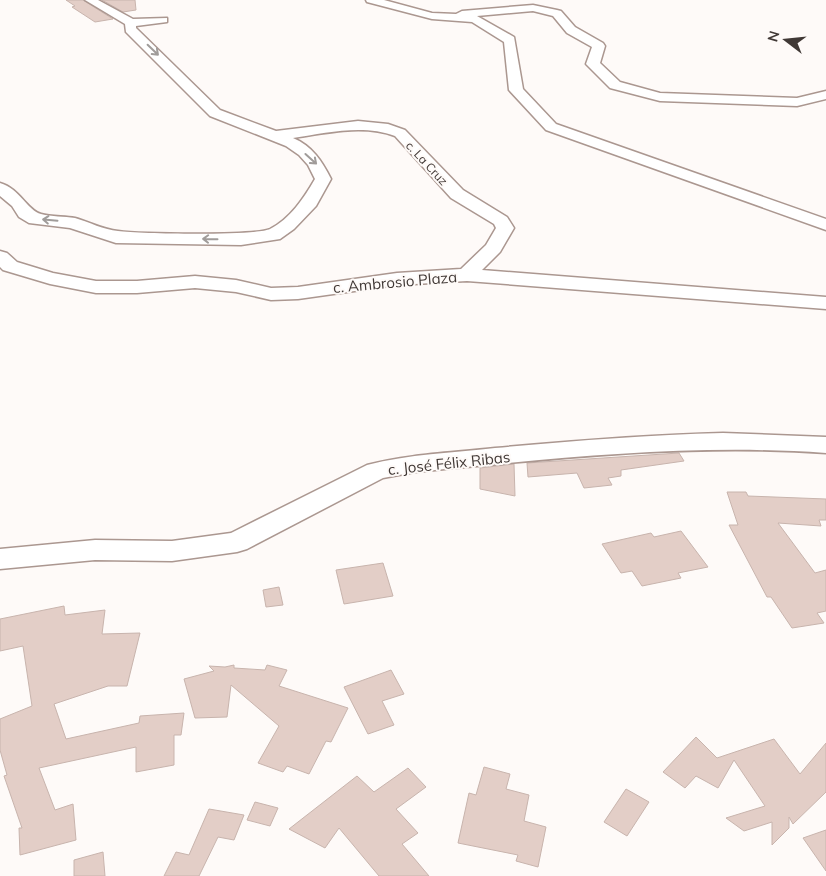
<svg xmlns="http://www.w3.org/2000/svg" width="826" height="876" font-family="Mulish,sans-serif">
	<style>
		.building { fill: #e3cec7; stroke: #c8b4ad }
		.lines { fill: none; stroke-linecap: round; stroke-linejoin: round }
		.minor-casing { stroke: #ab9790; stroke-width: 3 }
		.minor { fill: #fff; fill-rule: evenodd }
		.oneway { stroke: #a09c9a }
		.labels { text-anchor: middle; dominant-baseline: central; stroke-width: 4; stroke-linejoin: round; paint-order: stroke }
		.far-street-label { font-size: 12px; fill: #403835; stroke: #fefaf8 }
		.street-label { font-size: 15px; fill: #403835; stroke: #fefaf8 }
	</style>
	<rect width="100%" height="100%" fill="#fefaf8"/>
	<g class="building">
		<path d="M66,0H83L113,19L95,22L72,7L75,6Z"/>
		<path d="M102,0H135L136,10L123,12Z"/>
		<path d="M679,453L684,461L621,470V476L608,478L612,485L584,488L577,473L528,477L527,463Z"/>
		<path d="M514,464L515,496L480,489V468Z"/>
		<path d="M727,492H746L748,496L826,499V520H819L821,526L778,523L815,573L826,570V611L817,613L824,623L792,628L771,597H767L729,525H738Z"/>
		<path d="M681,531L708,567L678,573L681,578L642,586L632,571L621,573L602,544L651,533L654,537Z"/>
		<path d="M383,563L393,596L344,604L336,570Z"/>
		<path d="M279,587L283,605L266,607L263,590Z"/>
		<path d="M64,606L65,615L105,610L102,634L140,633L127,686H108L54,704L66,739L139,723L140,716L184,713L181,735H174V765L136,772V747L39,768L55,810L73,804L76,840L20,855L19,828H22L4,776L7,775L0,750V719L32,706L23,646L0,651V619Z"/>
		<path d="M234,665V668L265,670L267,665L287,670L279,686L348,708L331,742L326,741L309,774L287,766L283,772L258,763L279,726L231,685L227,717L195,718L184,679L214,671L209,666L225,667Z"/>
		<path d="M391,670L404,694L382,701L394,725L368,734L344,687Z"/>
		<path d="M696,737L717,758L774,739L800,774L826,743V792L793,824L789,817V828L772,845V822L744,831L726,818L765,806L734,760L718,788L696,776L685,788L663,772Z"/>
		<path d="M484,767L510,774L506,789L529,795L524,821L546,827L538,867L516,861L518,855L458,843L469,793L476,795Z"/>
		<path d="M408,768L426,787L396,809L418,833L402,844L429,876H379L339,828L325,848L289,829L357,776L374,792Z"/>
		<path d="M626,789L649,802L627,836L604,822Z"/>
		<path d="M255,802L278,808L270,826L247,820Z"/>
		<path d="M209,809L244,815L234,840L218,837L199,876H164L176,852L189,855Z"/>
		<path d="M826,830V871L803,838Z"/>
		<path d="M103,852L105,876H74V860Z"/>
	</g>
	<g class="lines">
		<defs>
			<g id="minor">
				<path d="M85,0H98L133,19L167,18V22L136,26V28L220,110L276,131L358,121L388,124L405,130L463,190L507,217L514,228L500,252L482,270L826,297V309L467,281L397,285L298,299L271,300L236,292L195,288L137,293H96L50,284L3,270L0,267V251L7,253L17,262L53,273L96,281H137L195,276L236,280L271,288L298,287L397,273L461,269L486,245L496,228L494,224L451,198L395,136C363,124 326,133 293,138C312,146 322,161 331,179L316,206L294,229L280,239L241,245L116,243L70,228L29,223L19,217L12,206L0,196V183C19,188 28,211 41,214C52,217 64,216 75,218C89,222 104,230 118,231C140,234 255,236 270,229C290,219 304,198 315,179L308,165L299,155L286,146L210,116L126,32L125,24Z"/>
				<path d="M366,0H384L432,13L456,14L462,11L533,5L557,10L561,11L575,27L603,43L605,46L600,63L620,82L660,93L797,98L826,91V99L797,106L660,101L610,88L586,64L592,47L567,33L553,16L533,11L477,16L514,37L523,89L556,124L826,219V230L546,130L509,90L504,42L472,22L432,19L367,2Z"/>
				<path d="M723,433L826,437V453C688,443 552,459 415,472L383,478L247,549L237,552L172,561L95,560L0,569V549L95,540L172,541L231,533L367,465C409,454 452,453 495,448C571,441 647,435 723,433Z"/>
			</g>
		</defs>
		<use href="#minor" class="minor-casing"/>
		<use href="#minor" class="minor"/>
	</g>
	<defs><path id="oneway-shaft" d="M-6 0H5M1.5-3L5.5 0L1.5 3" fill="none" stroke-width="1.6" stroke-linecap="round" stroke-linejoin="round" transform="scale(1.25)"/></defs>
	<g class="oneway">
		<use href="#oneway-shaft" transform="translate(153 50) rotate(44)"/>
		<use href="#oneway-shaft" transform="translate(311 159) rotate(42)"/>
		<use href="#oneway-shaft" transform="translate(50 220) rotate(-175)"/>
		<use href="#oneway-shaft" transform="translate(210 239) rotate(-179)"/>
	</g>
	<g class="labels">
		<g class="far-street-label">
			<text transform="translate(427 163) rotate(47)">c. La Cruz</text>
		</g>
		<g class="street-label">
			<text transform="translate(395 282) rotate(-5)">c. Ambrosio Plaza</text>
			<text transform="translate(449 463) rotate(-6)">c. José Félix Ribas</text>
		</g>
	</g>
	<g transform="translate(786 40) rotate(286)" stroke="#fefaf8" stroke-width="4" paint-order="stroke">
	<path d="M0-4L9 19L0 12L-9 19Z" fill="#403835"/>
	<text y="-8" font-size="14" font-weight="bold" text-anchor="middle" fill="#403835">N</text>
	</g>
</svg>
